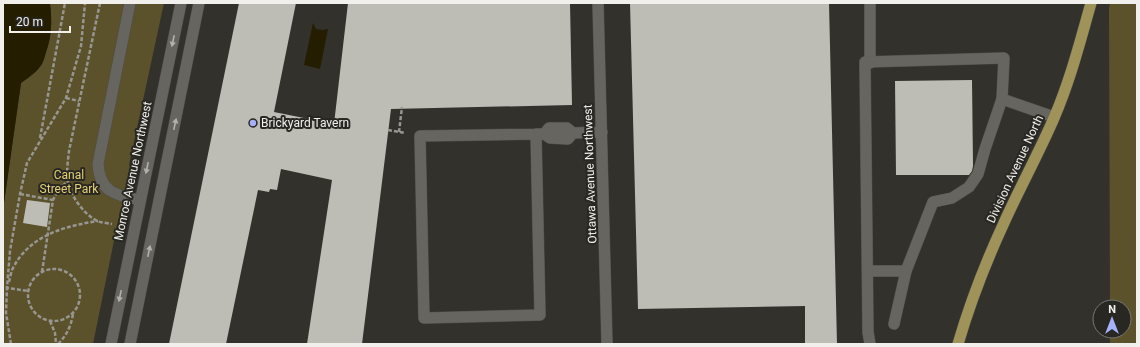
<svg xmlns="http://www.w3.org/2000/svg" width="1140" height="347" font-family="Roboto,sans-serif">
	<style>
		.green { fill: #5b522b }
		.water { fill: #241d00 }
		.building { fill: #bdbcb5 }
		.lines { fill: none; stroke-linecap: round; stroke-linejoin: round }
		.service-casing { stroke: #4e4d48; stroke-width: 12 }
		.tertiary-casing { stroke: #4e4d48; stroke-width: 12 }
		.secondary-casing { stroke: #4e4d48; stroke-width: 12 }
		.primary-casing { stroke: #4e4d48; stroke-width: 12 }
		.path { stroke: #979692; stroke-width: 2.5; stroke-dasharray: 4 2; stroke-linecap: butt }
		.service { stroke: #67655f; stroke-width: 11 }
		.tertiary { stroke: #67655f; stroke-width: 11 }
		.secondary { stroke: #67655f; stroke-width: 11 }
		.primary { stroke: #9f935a; stroke-width: 11 }
		.oneway { fill: #b3b1ad }
		.poi-dot { fill: #a6b1fc; stroke: #282722; stroke-width: 1.5 }
		.labels { text-anchor: middle; dominant-baseline: central; stroke-width: 4; stroke-linejoin: round; paint-order: stroke }
		.poi-label { font-size: 12px; fill: #f1f0ed; stroke: #282722; text-anchor: start }
		.street-label { font-size: 12px; fill: #f1f0ed; stroke: #282722 }
		.park-label { font-size: 12px; fill: #e4d075; stroke: #282722 }
	</style>
	<rect width="100%" height="100%" fill="#32312c"/>
	<g class="green">
		<path d="M50,3H164L129,165L135,169L125,219L118,221L93,344H3V210L21,83C29,77 37,72 42,64C43,61 44,58 45,55C52,37 52,22 50,3Z"/>
		<path d="M1110,3H1137V344H1110V331H1124V307H1110L1109,9Z"/>
	</g>
	<g class="water">
		<path d="M3,3H50C52,20 52,36 46,52C45,56 44,60 42,64C37,72 29,77 21,83L3,210Z"/>
		<path d="M313,23L316,29L322,30L328,29L320,69L304,65Z"/>
	</g>
	<g class="building">
		<path d="M239,3H296L274,112L334,124L348,3H570L572,105L391,109L362,344H307L332,180L281,169L277,190L270,189L269,192L258,190L226,344H169Z"/>
		<path d="M630,3H829L837,344H805V306L638,309Z"/>
		<path d="M972,80L973,166L972,171L969,175H896L895,81Z"/>
		<path d="M27,200L50,203L47,227L23,223Z"/>
	</g>
	<g class="lines">
		<defs>
			<g id="service">
				<path d="M130,3L98,164C100,193 116,195 140,200"/>
				<path d="M870,3V63"/>
				<path d="M573,133L567,128H549L544,134L550,138L568,139L573,133L602,132"/>
				<path d="M536,134L540,315L424,318L420,136L536,134H544"/>
				<path d="M868,271H906L933,202L952,198L969,187L978,174L985,149L1002,99"/>
				<path d="M894,324L906,271"/>
				<path d="M870,344L868,332L865,62L1004,58L1002,99L1054,117"/>
			</g>
			<path id="tertiary" d="M598,3L607,344"/>
			<g id="secondary">
				<path d="M111,344L181,3"/>
				<path d="M130,344L199,3"/>
			</g>
			<path id="primary" d="M958,344C970,303 985,264 1003,225C1019,189 1038,155 1054,118C1070,81 1080,42 1091,3"/>
		</defs>
		<use href="#service" class="service-casing"/>
		<use href="#tertiary" class="tertiary-casing"/>
		<use href="#secondary" class="secondary-casing"/>
		<use href="#primary" class="primary-casing"/>
		<g class="path">
			<path d="M100,3L69,151C68,161 66,172 68,182C72,198 83,213 97,221C102,223 108,223 112,224"/>
			<path d="M66,98L79,101"/>
			<path d="M388,130L405,133"/>
			<path d="M399,132L402,107"/>
			<path d="M40,138L65,3"/>
			<path d="M20,194L53,200"/>
			<circle cx="54" cy="295" r="26"/>
			<path d="M42,272L53,200L59,189L68,181"/>
			<path d="M9,282C10,278 11,273 12,270C28,236 64,226 98,221"/>
			<path d="M7,286V288L29,291"/>
			<path d="M50,321L55,333L56,344"/>
			<path d="M11,344L6,313L7,288L10,251L20,194L27,163L66,98L81,46L85,3"/>
			<path d="M58,344C67,335 71,326 73,314"/>
		</g>
		<use href="#service" class="service"/>
		<use href="#tertiary" class="tertiary"/>
		<use href="#secondary" class="secondary"/>
		<use href="#primary" class="primary"/>
	</g>
	<defs><path id="oneway-solid" d="M-6-.8H1V-3.2L6.5 0L1 3.2V.8H-6Z"/></defs>
	<g class="oneway">
		<use href="#oneway-solid" transform="translate(173 41) rotate(102)"/>
		<use href="#oneway-solid" transform="translate(175 124) rotate(-78)"/>
		<use href="#oneway-solid" transform="translate(147 168) rotate(102)"/>
		<use href="#oneway-solid" transform="translate(149 251) rotate(-78)"/>
		<use href="#oneway-solid" transform="translate(120 296) rotate(102)"/>
	</g>
	<circle class="poi-dot" cx="253" cy="123" r="4"/>
	<g class="labels">
		<g class="poi-label">
			<text x="261" y="123">Brickyard Tavern</text>
		</g>
		<g class="street-label">
			<text transform="translate(1015 169) rotate(-65)">Division Avenue North</text>
			<text transform="translate(133 171) rotate(-78)">Monroe Avenue Northwest</text>
			<text transform="translate(590 174) rotate(-92)">Ottawa Avenue Northwest</text>
		</g>
		<g class="park-label">
			<text x="69" y="175">Canal<tspan x="69" dy="14">Street Park</tspan></text>
		</g>
	</g>
	<rect width="1140" height="347" fill="none" stroke="#f1f0ed" stroke-width="8"/>
	<g transform="translate(1112 319)"><circle r="19" fill="#282722" stroke="#787773"/>
	<path d="M0-3L7 15L0 10L-7 15Z" fill="#a6b1fc"/>
	<text y="-6" font-size="11" font-weight="bold" text-anchor="middle" fill="#f1f0ed">N</text>
	</g>
	<path d="M10 26v6h60v-6" fill="none" stroke="#f1f0ed" stroke-width="2"/>
	<text x="16" y="26" font-size="12" fill="#f1f0ed" stroke="#282722" stroke-width="3" paint-order="stroke">20 m</text>
</svg>
